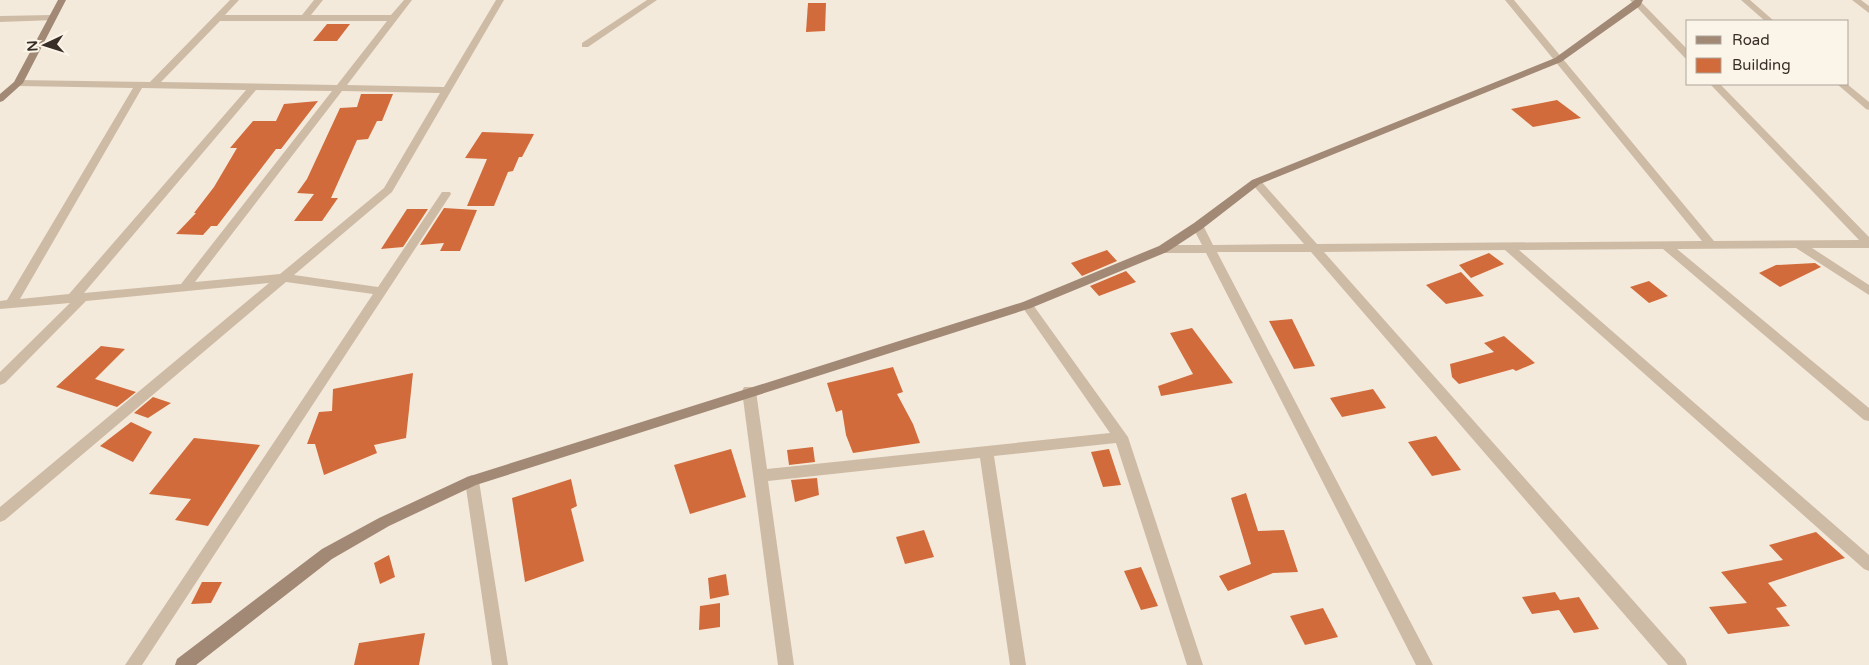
<svg xmlns="http://www.w3.org/2000/svg" width="1869" height="665" font-family="'Varela Round',sans-serif">
	<style>
		.building { fill: #d16b3b }
		.lines { fill: none; stroke-linecap: round; stroke-linejoin: round }
		.street { fill: #cebba5; fill-rule: evenodd }
		.secondary { fill: #a28976; fill-rule: evenodd }
	</style>
	<rect width="100%" height="100%" fill="#f4eadb"/>
	<g class="building">
		<path d="M808,3H826L825,31L806,32Z"/>
		<path d="M327,24H350L337,41H313Z"/>
		<path d="M361,94H393L382,121H377L368,139L357,140L331,198H338L322,221H294L314,194L297,193L307,179L340,108L357,107Z"/>
		<path d="M1557,100L1581,118L1533,127L1511,109Z"/>
		<path d="M318,101L281,149H276L217,226H211L203,235L176,234L196,213H194L214,187L237,148H230L253,121H276L284,104Z"/>
		<path d="M482,132L534,134L522,157H519L513,171L508,172L494,206H467L487,159L465,158Z"/>
		<path d="M444,208L477,210L460,251H440L444,243L420,245Z"/>
		<path d="M407,209H428L403,247L381,249Z"/>
		<path d="M1107,250L1117,261L1082,276L1071,263Z"/>
		<path d="M1489,253L1504,264L1471,278L1459,265Z"/>
		<path d="M1815,263L1821,267L1780,287L1759,273L1776,265Z"/>
		<path d="M1126,271L1136,282L1099,296L1090,286Z"/>
		<path d="M1461,272L1484,296L1446,304L1426,285Z"/>
		<path d="M1649,281L1668,296L1649,303L1630,287Z"/>
		<path d="M1292,319L1315,366L1294,369L1269,321Z"/>
		<path d="M1192,328L1233,383L1161,396L1158,386L1193,374L1170,333Z"/>
		<path d="M1504,336L1535,363L1516,371L1513,369L1459,384L1452,377L1450,364L1494,352L1484,343Z"/>
		<path d="M101,346L125,349L95,379L136,392L117,407L56,387Z"/>
		<path d="M893,367L903,392L897,394L913,424L920,443L853,453L846,435L842,410L836,412L827,383Z"/>
		<path d="M413,373L406,438L374,445L377,453L324,475L315,444H307L319,412L332,411L333,389Z"/>
		<path d="M1373,389L1386,408L1342,417L1330,398Z"/>
		<path d="M153,397L171,403L148,418L134,413Z"/>
		<path d="M131,422L152,432L133,462L100,446Z"/>
		<path d="M1436,436L1461,470L1432,476L1408,442Z"/>
		<path d="M194,438L260,445L208,526L175,520L191,499L149,494Z"/>
		<path d="M813,447L815,462L789,465L787,450Z"/>
		<path d="M731,449L746,497L690,514L674,465Z"/>
		<path d="M1109,449L1121,485L1103,487L1091,452Z"/>
		<path d="M817,478L819,495L795,502L791,480Z"/>
		<path d="M571,479L577,506L571,509L584,561L525,582L512,498Z"/>
		<path d="M1246,493L1258,531L1284,530L1298,572L1273,573L1228,591L1219,576L1251,564L1231,498Z"/>
		<path d="M924,530L934,557L905,564L896,537Z"/>
		<path d="M1816,532L1845,558L1768,583L1787,606L1776,608L1790,626L1728,634L1709,607L1747,603L1721,572L1783,560L1769,545Z"/>
		<path d="M389,555L395,577L380,584L374,563Z"/>
		<path d="M1141,567L1158,606L1141,610L1124,571Z"/>
		<path d="M726,574L729,595L710,599L708,578Z"/>
		<path d="M202,582H222L211,603L191,604Z"/>
		<path d="M1555,592L1560,600L1579,597L1599,629L1574,633L1559,610L1532,614L1522,597Z"/>
		<path d="M720,603V627L699,630L700,606Z"/>
		<path d="M1323,608L1338,637L1305,645L1290,616Z"/>
		<path d="M425,633L419,665H354L359,643Z"/>
	</g>
	<g class="lines">
		<g class="street">
			<path d="M230,0H239L225,15H302L314,0H323L311,15H391L404,0H412L347,85L444,87L496,0H504L392,192L294,275L378,287L442,192H450L451,194L142,665H125L373,294L286,282L5,520L0,522V507L269,283L86,301L5,383L0,385V372L70,303L0,309V301L7,300L133,88L18,86L13,83L18,80L150,82ZM220,21H387L337,85L161,82ZM142,88L246,90L69,294L20,299ZM256,90L332,91L181,284L84,293ZM342,91L440,93L384,188L280,274L195,282Z"/>
			<path d="M647,0H657L588,47H582V43Z"/>
			<path d="M1505,0H1514L1714,241L1859,240L1710,84H1720L1869,237V248H1812L1869,285V295L1796,248L1677,249L1869,408V421L1864,420L1663,249L1519,250L1869,555V571L1864,569L1505,250L1324,252L1685,659L1687,665H1668L1311,252H1217L1433,665H1416L1206,253H1163L1157,249L1163,245H1202L1192,226L1198,222L1202,223L1213,245L1304,244L1252,184L1251,182L1256,179L1260,180L1317,244L1702,241Z"/>
			<path d="M1630,0H1639L1688,50V59L1685,58Z"/>
			<path d="M1741,0H1750L1774,21H1765Z"/>
			<path d="M1852,0H1861L1869,6V13Z"/>
			<path d="M52,15L55,16V20L0,22V16Z"/>
			<path d="M1837,84H1847L1869,102V110L1866,109Z"/>
			<path d="M1027,301L1031,302L1128,437L1203,665H1187L1116,443L994,456L1026,665H1010L980,458L768,481L794,665H778L742,391L744,387H754L756,391L767,469L1110,433L1023,308L1021,305Z"/>
			<path d="M472,475L477,477L479,481L508,665H492L465,481L467,477Z"/>
		</g>
		<g class="secondary">
			<path d="M58,0H66L23,83L3,101L0,102V94L14,82Z"/>
			<path d="M1635,0H1643L1640,6L1561,62L1260,184L1202,229L1167,252L1031,308L476,485L389,526L332,559L196,665H175L177,659L322,549L379,518L467,477L1023,302L1159,246L1194,223L1252,180L1555,58Z"/>
		</g>
	</g>
	<rect x="1686" y="20" width="162" height="65" fill="#fbf4e8" stroke="#ada59b"/>
	<rect x="1696" y="36" width="25" height="8" fill="#a28976" stroke="#ada59b"/>
	<text x="1732" y="45" font-size="15" fill="#392e27">Road</text>
	<rect x="1696" y="58" width="25" height="15" fill="#d16b3b" stroke="#ada59b"/>
	<text x="1732" y="70" font-size="15" fill="#392e27">Building</text>
	<g transform="translate(45 45) rotate(266)" stroke="#fbf4e8" stroke-width="4" paint-order="stroke">
	<path d="M0-4L9 19L0 12L-9 19Z" fill="#392e27"/>
	<text y="-8" font-size="14" font-weight="bold" text-anchor="middle" fill="#392e27">N</text>
	</g>
</svg>
